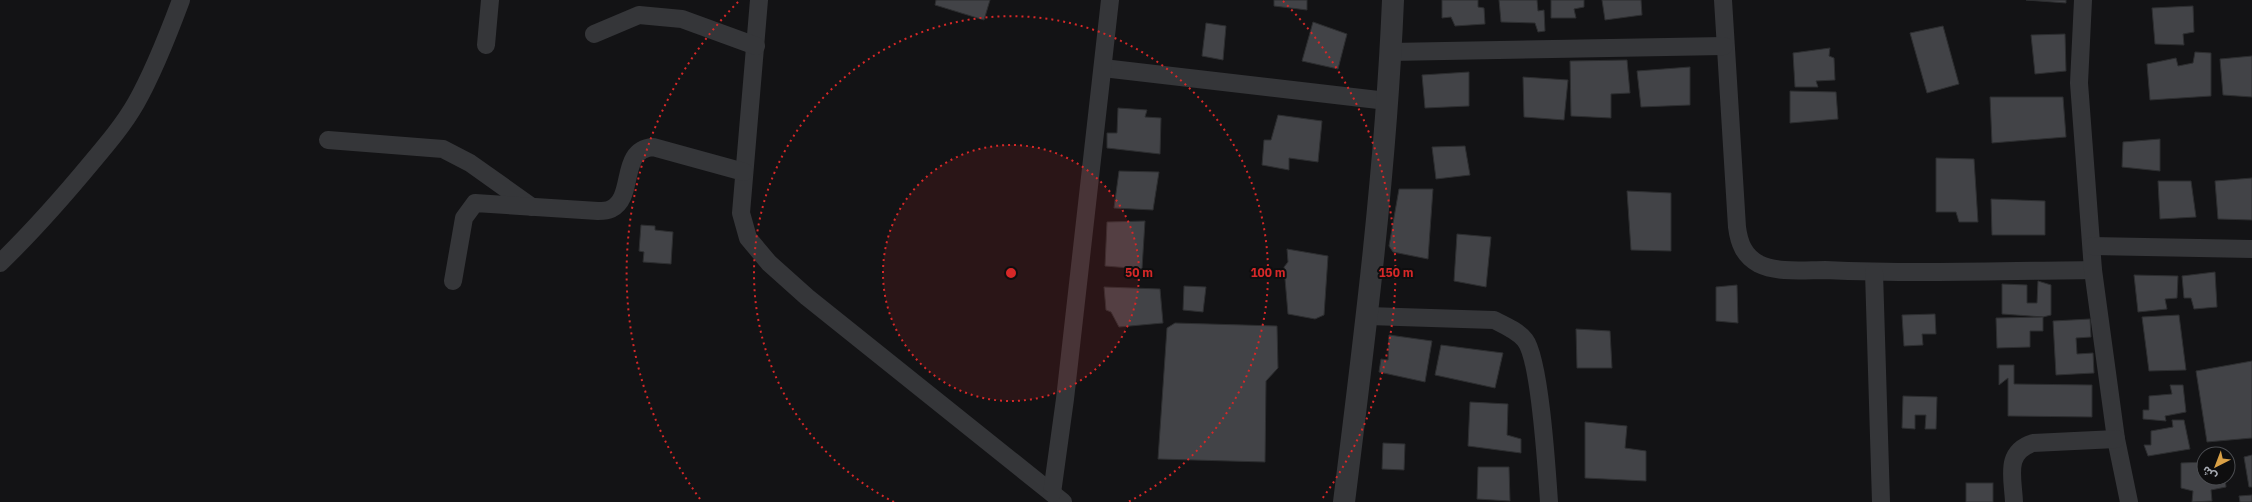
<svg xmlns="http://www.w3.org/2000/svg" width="2252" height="502" font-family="'IBM Plex Sans','Noto Sans Arabic',sans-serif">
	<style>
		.building { fill: #424347; stroke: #2d2e30 }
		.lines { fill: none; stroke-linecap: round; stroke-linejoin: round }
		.minor { stroke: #353639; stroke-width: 18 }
		.tertiary { stroke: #353639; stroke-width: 22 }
		.ring { fill: none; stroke: #d62828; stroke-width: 2; stroke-dasharray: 2 4 }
		.centre { fill: #d62828; stroke: #0e0e0f; stroke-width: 2 }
		.ring-label { font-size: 12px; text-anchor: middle; font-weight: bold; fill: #d62828; stroke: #0e0e0f; stroke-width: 4; stroke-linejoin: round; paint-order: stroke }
	</style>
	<rect width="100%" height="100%" fill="#131315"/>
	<g class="building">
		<path d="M936,0H990L984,20L935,5Z"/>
		<path d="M1274,0H1307V10L1274,6Z"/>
		<path d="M1442,0H1478V7L1484,8L1485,24L1455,26L1451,17L1442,18Z"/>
		<path d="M1499,0H1537L1538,11L1544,10L1545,31L1538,32L1535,23L1501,22Z"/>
		<path d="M1551,0H1584V7L1574,9L1576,18H1551Z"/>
		<path d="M1602,0H1641L1642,15L1605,20Z"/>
		<path d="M2026,0H2066V3Z"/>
		<path d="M2193,6L2194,32L2183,34L2184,45L2155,44L2152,8Z"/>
		<path d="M1313,22L1347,34L1338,69L1302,61Z"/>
		<path d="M1206,23L1226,26L1223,60L1202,56Z"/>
		<path d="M1943,26L1959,84L1927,93L1910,33Z"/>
		<path d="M2065,34L2066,71L2035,74L2031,35Z"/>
		<path d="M1830,48L1829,56L1834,58L1835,80L1816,81L1818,87H1795L1793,53Z"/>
		<path d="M2195,52L2211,53V96L2150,100L2147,64L2176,58L2178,66L2193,63Z"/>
		<path d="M2252,56V97L2223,95L2220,59Z"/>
		<path d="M1627,60L1630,93L1611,94V118L1571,116L1570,61Z"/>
		<path d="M1690,67V105L1641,107L1637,71Z"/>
		<path d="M1469,72V106L1425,108L1422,75Z"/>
		<path d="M1523,77L1568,80L1564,120L1524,117Z"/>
		<path d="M1790,91L1836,92L1838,119L1790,123Z"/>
		<path d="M1990,97H2063L2066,137L1992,143Z"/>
		<path d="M1118,108L1147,110L1145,117L1161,118L1160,154L1107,148V133H1117Z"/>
		<path d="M1278,115L1322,121L1318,162L1289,158V170L1262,165L1264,140H1271Z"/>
		<path d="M2160,139V171L2122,167L2123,142Z"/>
		<path d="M1465,146L1470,175L1436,179L1432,147Z"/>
		<path d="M1936,158L1974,159L1978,222H1959L1956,212H1936Z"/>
		<path d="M1119,171L1159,172L1153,210L1114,208Z"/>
		<path d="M2252,178V220L2218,219L2215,181Z"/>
		<path d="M2158,181H2191L2196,217L2160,219Z"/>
		<path d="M1399,189H1433L1428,259L1393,252L1389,246Z"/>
		<path d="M1627,191L1671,193V251L1631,250Z"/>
		<path d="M1991,199L2045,201V235H1992Z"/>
		<path d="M1145,221L1142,269L1105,266L1107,222Z"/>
		<path d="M641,225L655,226V230L673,232L671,264L643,262L644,252L639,251Z"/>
		<path d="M1457,234L1491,237L1486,287L1454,281Z"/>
		<path d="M1287,249L1328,256L1324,315L1315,319L1288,314L1284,267L1288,262Z"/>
		<path d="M2215,272L2217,307L2194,309L2191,298H2184L2182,276Z"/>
		<path d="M2134,275L2178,276L2177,298L2165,299L2167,309L2138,312Z"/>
		<path d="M2038,281L2051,285V315L2043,317L2002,314V284L2027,285V303H2037Z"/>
		<path d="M1737,285L1738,323L1716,321V287Z"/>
		<path d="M1184,286L1206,287L1203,312L1183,310Z"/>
		<path d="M1104,287L1160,289L1163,323L1119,327L1111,312L1106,310Z"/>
		<path d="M1935,314L1936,334H1922L1923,345L1904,346L1902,315Z"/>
		<path d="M2179,315L2186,370L2149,371L2142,317Z"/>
		<path d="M2043,317V331H2030V347L1997,348L1996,318Z"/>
		<path d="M2090,319L2091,337L2076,338L2077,354L2093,353L2094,373L2056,375L2053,321Z"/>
		<path d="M1175,323L1277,326L1278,368L1266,381L1265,462L1158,459L1167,328Z"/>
		<path d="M1576,329L1610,331L1612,368H1577Z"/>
		<path d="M1389,335L1432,341L1425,382L1379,372L1381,359L1388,360Z"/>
		<path d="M1441,345L1503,353L1495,388L1435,375Z"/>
		<path d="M2252,361V438L2207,442L2196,371Z"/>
		<path d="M1999,365H2014V384L2092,385V417L2008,416V378L1999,385Z"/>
		<path d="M2170,385H2183L2186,412L2165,416L2166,421L2143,419V410H2149V396L2172,394Z"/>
		<path d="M1903,396L1937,397L1936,429H1925L1926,415H1915V429L1902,428Z"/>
		<path d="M1470,402L1508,404L1507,435L1521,439V453L1468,446Z"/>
		<path d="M2172,420H2184L2190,449L2148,456L2144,445H2151V431L2173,427Z"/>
		<path d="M1585,422L1627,426L1625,448L1646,451V481L1585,478Z"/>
		<path d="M1383,443L1405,444L1404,470L1382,469Z"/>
		<path d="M2252,455V487H2249L2244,457Z"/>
		<path d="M2204,462V478H2225L2226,487L2211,490L2212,501L2192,502L2193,491L2181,488V463Z"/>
		<path d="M1478,467H1509L1510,501L1477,499Z"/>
		<rect x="1966" y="483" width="27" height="19"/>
		<path d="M2252,495V502H2240L2239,496Z"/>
	</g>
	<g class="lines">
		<g class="minor">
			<path d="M759,0L741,213L748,238L769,263L807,297L1063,502"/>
			<path d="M1723,0L1737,227C1739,243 1744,256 1759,264C1777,273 1805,270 1825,270C1914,274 2004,271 2093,270"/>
			<path d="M2083,0L2079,83L2093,270L2116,439L2129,502"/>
			<path d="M594,34L639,15L682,19L756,46"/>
			<path d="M486,45L490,0"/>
			<path d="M1390,52L1724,46"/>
			<path d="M1103,68L1387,101"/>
			<path d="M328,140L443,149L470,163L532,207"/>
			<path d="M2092,246L2252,249"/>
			<path d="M0,263C33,231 63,197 92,162C108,143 124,124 136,103C154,71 168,35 181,0"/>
			<path d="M1874,272L1881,502"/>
			<path d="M453,281L464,218L475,203L598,211C602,211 607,211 611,209C636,197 618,150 653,147L744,172"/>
			<path d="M1368,316L1494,320C1504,325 1518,331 1525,340C1540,359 1547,473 1549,502"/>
			<path d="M1052,493L1065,399L1110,0"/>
			<path d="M2014,502C2013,478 2004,452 2033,443L2116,439"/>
		</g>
		<path class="tertiary" d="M1344,502C1365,335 1386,168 1393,0"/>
	</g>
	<circle cx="1011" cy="273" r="128" fill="#d62828" fill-opacity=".12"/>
	<g class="ring">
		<circle cx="1011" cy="273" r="128"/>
		<path d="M894 502A257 257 0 1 1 1128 502"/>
		<path d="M700 499A385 385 0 0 1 739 1M1283 1A385 385 0 0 1 1322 499"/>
	</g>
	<circle cx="1011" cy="273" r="6" class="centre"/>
	<g class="ring-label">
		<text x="1139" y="277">50 m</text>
		<text x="1268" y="277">100 m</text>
		<text x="1396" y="277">150 m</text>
	</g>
	<g transform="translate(2216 466) rotate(222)"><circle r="19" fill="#0e0e0f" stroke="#4b4d51"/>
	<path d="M0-3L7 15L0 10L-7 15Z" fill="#daa146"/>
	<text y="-6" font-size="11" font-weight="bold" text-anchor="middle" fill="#a7abb3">ش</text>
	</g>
</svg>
